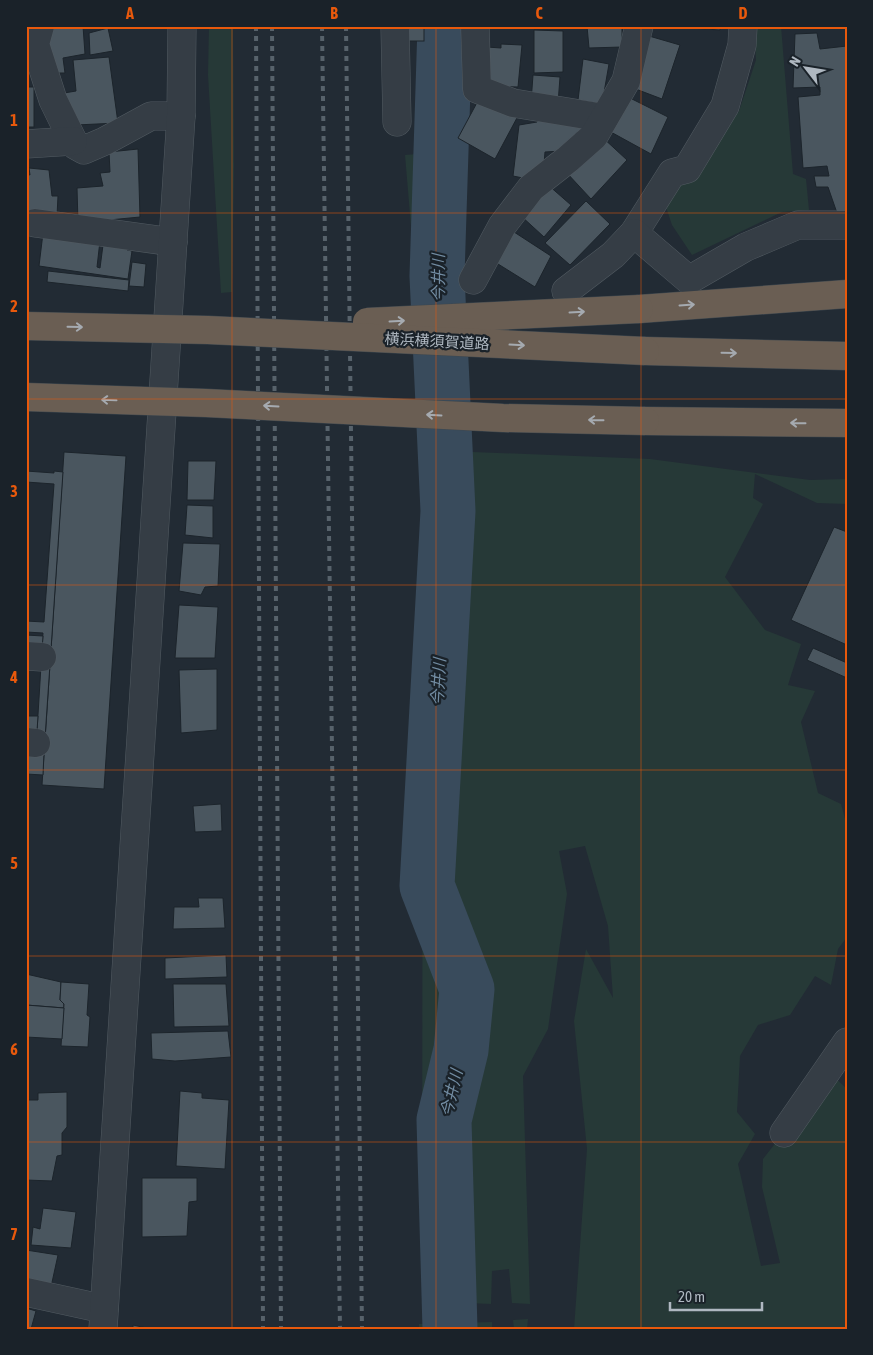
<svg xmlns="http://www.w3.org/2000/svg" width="873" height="1355" font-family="'Asap Condensed','Noto Sans JP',sans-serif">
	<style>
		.green { fill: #263937 }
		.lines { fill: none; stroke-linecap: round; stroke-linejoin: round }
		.river { stroke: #394b5c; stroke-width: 55 }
		.building { fill: #4a565f; stroke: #1c242b }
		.minor-casing { stroke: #525b62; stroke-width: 29 }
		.highway-casing { stroke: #3f484f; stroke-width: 29 }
		.minor { stroke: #353d45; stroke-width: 28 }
		.highway { stroke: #6a5e53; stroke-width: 28 }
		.rail { stroke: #57626b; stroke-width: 4; stroke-dasharray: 5 5; stroke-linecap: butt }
		.highway-bridge-casing { stroke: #3f484f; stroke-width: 29; stroke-linecap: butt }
		.highway-bridge { stroke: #6a5e53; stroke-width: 28 }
		.oneway { stroke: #a5aab0 }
		.grid { fill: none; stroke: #e8590c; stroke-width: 1; stroke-opacity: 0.55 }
		.labels { text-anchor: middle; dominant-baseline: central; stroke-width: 4.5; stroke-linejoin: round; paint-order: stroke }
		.street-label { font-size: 15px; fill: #afb8c1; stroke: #1a2229 }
		.water-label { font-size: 16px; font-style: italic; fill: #728ca2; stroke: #1a2229 }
		.neatline { fill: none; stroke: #e8590c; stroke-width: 2 }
		.grid-label { font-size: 16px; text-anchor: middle; font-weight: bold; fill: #e8590c }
	</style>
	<rect width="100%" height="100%" fill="#222b34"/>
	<g class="green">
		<path d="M209,26H233L234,167L232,292L221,293L208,75Z"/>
		<path d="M428,26H452L444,285H416L405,155L417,154L424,100L417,49H430Z"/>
		<path d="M754,26H781L793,174L806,179L809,210L782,212L692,255L672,225L664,201L678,179L695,173L739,111L756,60Z"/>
		<path d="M423,450L650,459L810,480L847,479V504L817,503L755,474L753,498L763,504L725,577L765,630L801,644L788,685L815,691L801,722L818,793L841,804L847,826V937L838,949L831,985L815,976L790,1015L758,1025L740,1056L737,1112L755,1134L738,1164L761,1266L780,1263L762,1187L763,1159L830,1073L847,1089V1190L845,1193L847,1199V1329H574L587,1149L574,1021L586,949L613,998L608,926L585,846L559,851L567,894L548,1029L523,1076L530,1304L512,1303L509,1269L492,1271L491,1304L422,1301Z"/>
		<path d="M528,1319L527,1329H514L513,1320Z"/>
		<path d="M492,1322V1329H419V1324Z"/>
	</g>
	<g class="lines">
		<path class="river" d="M445,26L437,276L448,511L427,886L467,989L461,1050L444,1120L450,1329"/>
	</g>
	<g class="building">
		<path d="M46,26H83L85,54L63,58L65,73H53Z"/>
		<rect x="403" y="26" width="21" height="15"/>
		<path d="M587,26H622V47L589,48Z"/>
		<path d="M662,26H720V30Z"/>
		<path d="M108,28L113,51L90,55L89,33Z"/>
		<path d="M534,30L563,31V72L534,73Z"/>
		<path d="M817,33L820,49L847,46V213H837L828,187H816L814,176H829L827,166L803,168L798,97L820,95V87L793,88L795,34Z"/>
		<path d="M649,36L680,45L662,99L633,88Z"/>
		<path d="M501,44L522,45L518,87L485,86L487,47L501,48Z"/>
		<path d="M109,57L118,123L76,125L64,93L76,91L73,60Z"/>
		<path d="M583,59L609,64L602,104L578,100Z"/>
		<path d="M533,75L560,77L558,104L531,102Z"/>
		<rect x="26" y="87" width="8" height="40"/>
		<path d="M480,97L518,116L495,159L458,138Z"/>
		<path d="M628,97L668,117L651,154L609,131Z"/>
		<path d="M538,116L589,119L586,135L576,133L575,142L562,151L545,152L544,164L523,178L513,176L519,125L537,122Z"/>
		<path d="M601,136L627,160L591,199L566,172Z"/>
		<path d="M138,149L140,217L78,223L77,188L103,186L100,173L110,172L109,152Z"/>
		<path d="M29,168L49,170L52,196H58L57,216L26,217V174L30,175Z"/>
		<path d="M547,184L571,205L544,237L520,215Z"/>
		<path d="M586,201L610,224L570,265L545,243Z"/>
		<path d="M511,230L551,256L535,287L490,259Z"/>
		<path d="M43,233L100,241L97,267L100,268L103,245H127V250L132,251L128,279L39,266Z"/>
		<path d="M132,262L146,264L144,287L129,286Z"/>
		<path d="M48,271L129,280L128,291L47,282Z"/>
		<path d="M64,452L126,456L104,789L42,785Z"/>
		<path d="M188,461H216L214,500H187Z"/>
		<path d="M26,471L54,473V471L63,472L44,753L36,747L43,633L26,632V621L44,622L54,484L26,482Z"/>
		<path d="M187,505L213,506V538L185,535Z"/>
		<path d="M834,527L847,532V645L791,620Z"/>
		<path d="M183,543L220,544L218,586L205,587L201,595L179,591Z"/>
		<path d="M179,605L218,607L215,658H175Z"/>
		<path d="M26,635L43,636L42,651L26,650Z"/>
		<path d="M813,648L847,663V678L807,660Z"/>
		<path d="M217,669V730L181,733L179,670Z"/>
		<path d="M26,716H38L37,731L26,730Z"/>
		<path d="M26,752L44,753L43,775L26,774Z"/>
		<path d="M221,804L222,831L195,832L193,806Z"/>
		<path d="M198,898H223L225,928L173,929L174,907H199Z"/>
		<path d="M226,955L227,977L165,979V958Z"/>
		<path d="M26,974L61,982L60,1000L64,1004V1008L26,1005Z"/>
		<path d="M61,982L89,984L87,1015L90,1017L88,1047L61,1046L64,1004L60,1000Z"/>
		<path d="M173,984H226L229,1026L174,1027Z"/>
		<path d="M26,1005L64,1008L62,1039L26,1037Z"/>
		<path d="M228,1031L231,1057L175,1061L152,1059L151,1033Z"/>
		<path d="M180,1091L202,1093V1098L229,1100L225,1169L176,1166Z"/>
		<path d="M67,1092V1127L62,1133V1155L57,1156L52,1181L26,1180V1100H38V1093Z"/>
		<path d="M142,1178H197V1201L189,1202L187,1236L142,1237Z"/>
		<path d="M43,1208L76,1212L71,1248L31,1245L33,1227L40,1229Z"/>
		<path d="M26,1250L58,1255L51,1287L26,1282Z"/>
		<path d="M26,1308L36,1311L31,1329H26Z"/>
		<path d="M133,1325L151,1329H133Z"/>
	</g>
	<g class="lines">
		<defs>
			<g id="minor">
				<path d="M40,26L35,44L53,100L75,145L84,150L105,141L151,116H181"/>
				<path d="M395,26L397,122"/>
				<path d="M475,26L477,89L513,103L604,118"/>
				<path d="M26,144L73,141"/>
				<path d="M35,223L173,242"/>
				<path d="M634,233L672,173L687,169L725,106L742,45L743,26"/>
				<path d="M473,280L502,226L531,188L568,159L594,136L626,81L639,26"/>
				<path d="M566,291L613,255L634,233L689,280L746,247L798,225H847"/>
				<path d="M26,656L42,657"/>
				<path d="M26,742L36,743"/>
				<path d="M784,1133L847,1042"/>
				<path d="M26,1292L104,1309"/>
				<path d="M103,1329L181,116L182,26"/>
			</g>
			<g id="highway">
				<path d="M639,309L847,294"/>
				<path d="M645,351L847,356"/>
				<path d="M645,421L847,423"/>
			</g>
		</defs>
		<use href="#minor" class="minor-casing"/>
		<use href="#highway" class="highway-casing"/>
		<use href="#minor" class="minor"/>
		<use href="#highway" class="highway"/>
		<g class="rail">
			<path d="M256,26L263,1329"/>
			<path d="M272,26L281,1329"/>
			<path d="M322,26L340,1329"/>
			<path d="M346,26L362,1329"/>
		</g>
		<defs>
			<g id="highway-bridge">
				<path d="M367,322L639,309"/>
				<path d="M26,326L208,330L645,351"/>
				<path d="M26,397L206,403L503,418L645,421"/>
			</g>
		</defs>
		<use href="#highway-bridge" class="highway-bridge-casing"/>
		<use href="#highway-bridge" class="highway-bridge"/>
	</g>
	<defs><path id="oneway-shaft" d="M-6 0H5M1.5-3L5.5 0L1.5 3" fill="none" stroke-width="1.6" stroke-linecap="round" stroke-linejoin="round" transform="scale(1.25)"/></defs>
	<g class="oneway">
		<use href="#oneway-shaft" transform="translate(687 305) rotate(-4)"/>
		<use href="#oneway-shaft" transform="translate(577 312) rotate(-3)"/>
		<use href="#oneway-shaft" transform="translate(397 321) rotate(-3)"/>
		<use href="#oneway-shaft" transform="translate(75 327) rotate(1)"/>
		<use href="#oneway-shaft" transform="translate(517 345) rotate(3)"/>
		<use href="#oneway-shaft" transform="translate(729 353) rotate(1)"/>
		<use href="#oneway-shaft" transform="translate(109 400) rotate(-178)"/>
		<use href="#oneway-shaft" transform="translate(271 406) rotate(-177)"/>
		<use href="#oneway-shaft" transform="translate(434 415) rotate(-177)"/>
		<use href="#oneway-shaft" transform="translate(596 420) rotate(-179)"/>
		<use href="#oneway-shaft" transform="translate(798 423) rotate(-179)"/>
	</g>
	<path class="grid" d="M232,26V1329M436,26V1329M641,26V1329M26,213H847M26,399H847M26,585H847M26,770H847M26,956H847M26,1142H847"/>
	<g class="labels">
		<g class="street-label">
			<text transform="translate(437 341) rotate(3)">横浜横須賀道路</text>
		</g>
		<g class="water-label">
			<text transform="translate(438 278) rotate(-90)">今井川</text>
			<text transform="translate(438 682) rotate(-87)">今井川</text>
			<text transform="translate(451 1093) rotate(-77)">今井川</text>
		</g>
	</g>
	<rect width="873" height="1355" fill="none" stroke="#1a2229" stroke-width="55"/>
	<g transform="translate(806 68) rotate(301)" stroke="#1a2229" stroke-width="4" paint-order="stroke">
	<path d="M0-4L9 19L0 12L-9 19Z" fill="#afb8c1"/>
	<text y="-8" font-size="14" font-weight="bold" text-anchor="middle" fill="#afb8c1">N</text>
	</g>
	<path d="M670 1302v8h92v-8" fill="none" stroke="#afb8c1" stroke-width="2.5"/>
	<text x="678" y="1302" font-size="15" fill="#afb8c1" stroke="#1a2229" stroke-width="4" paint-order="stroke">20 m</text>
	<rect x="28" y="28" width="818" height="1300" class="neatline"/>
	<g class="grid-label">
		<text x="130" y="19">A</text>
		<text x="334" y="19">B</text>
		<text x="539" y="19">C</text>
		<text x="743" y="19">D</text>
		<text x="14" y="126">1</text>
		<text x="14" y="312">2</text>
		<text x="14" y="497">3</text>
		<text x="14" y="683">4</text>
		<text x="14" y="869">5</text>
		<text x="14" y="1055">6</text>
		<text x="14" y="1240">7</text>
	</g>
</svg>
